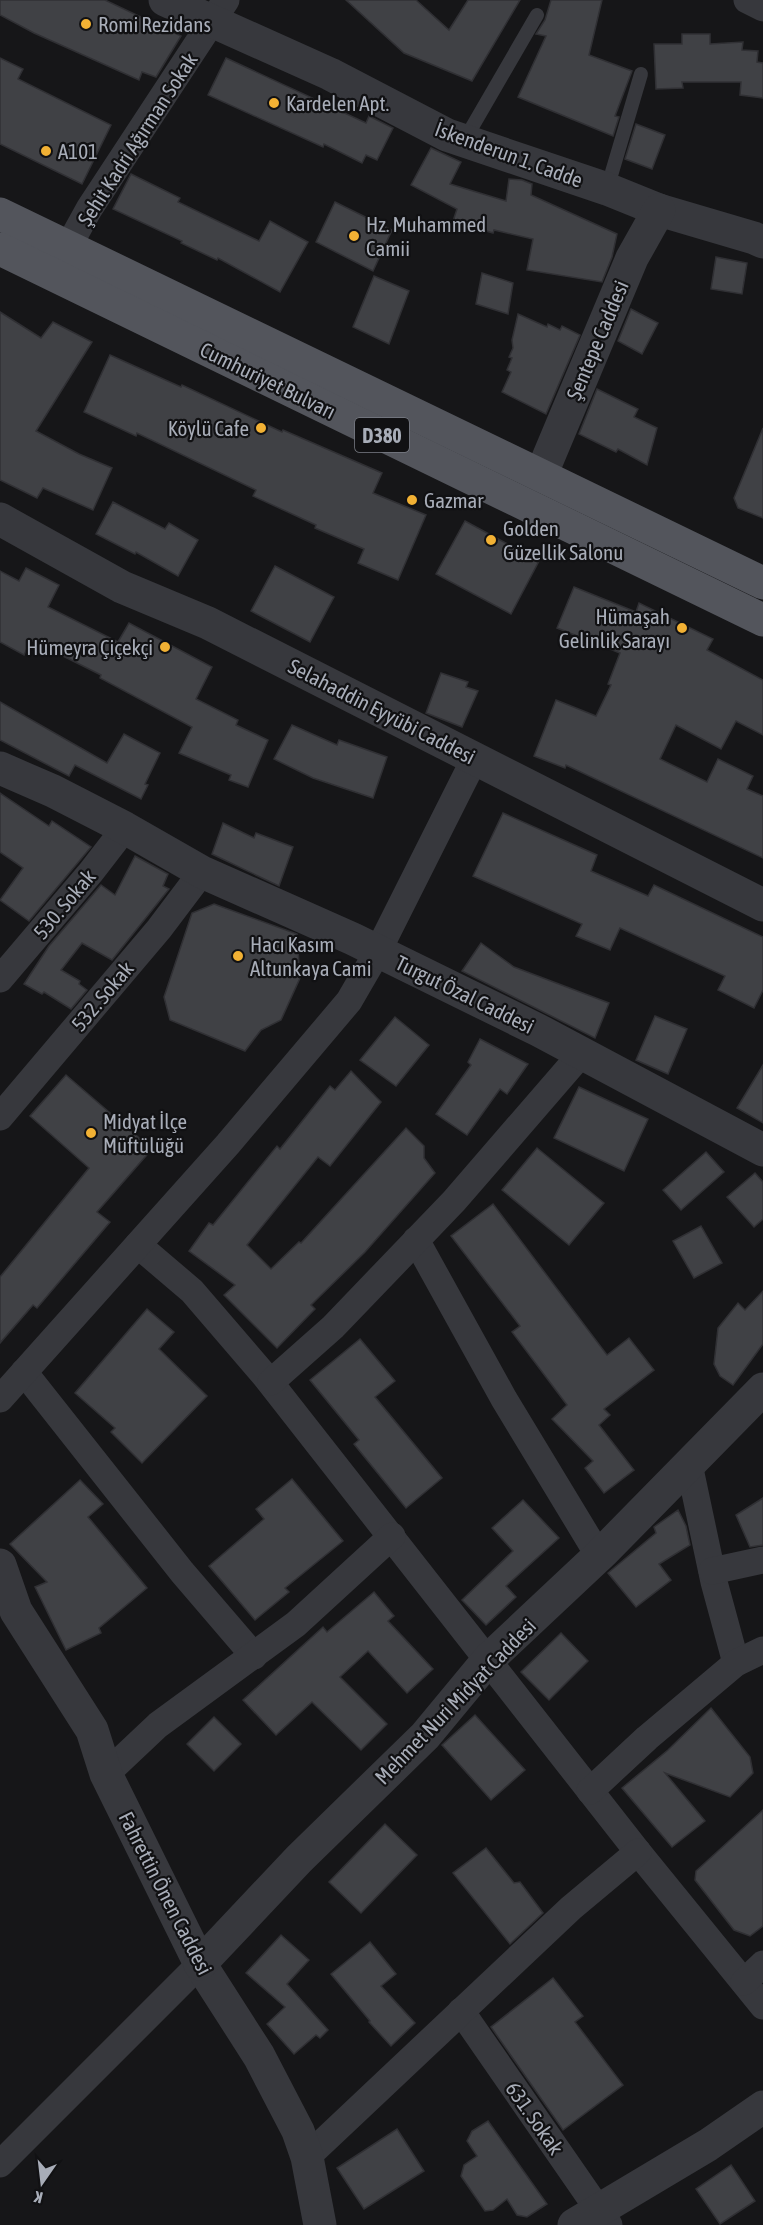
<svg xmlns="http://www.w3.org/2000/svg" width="763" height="2225" font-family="'Asap Condensed',sans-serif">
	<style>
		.building { fill: #404145; stroke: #303034; stroke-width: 1.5 }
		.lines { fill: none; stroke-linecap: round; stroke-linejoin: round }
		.service { stroke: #37383d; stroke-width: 14 }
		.minor { stroke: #37383d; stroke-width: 27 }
		.tertiary { stroke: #37383d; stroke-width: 33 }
		.primary { stroke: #53555c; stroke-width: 33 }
		.poi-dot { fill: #f2b134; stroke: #111113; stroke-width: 2 }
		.labels { text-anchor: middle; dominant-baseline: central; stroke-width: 4.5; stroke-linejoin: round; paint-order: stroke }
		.shield { fill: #111113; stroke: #7b7e86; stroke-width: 1.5 }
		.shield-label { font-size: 20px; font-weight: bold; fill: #a8adb8 }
		.poi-label { font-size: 21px; fill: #a8adb8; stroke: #111113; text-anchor: start }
		.street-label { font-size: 21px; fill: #a8adb8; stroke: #111113 }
	</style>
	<rect width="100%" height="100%" fill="#161618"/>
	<g class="building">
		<path d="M0,0H105L181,36L156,77L142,72L139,80L34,33L0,15Z"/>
		<path d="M346,0H416L449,30L468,0H520L472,81L404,53Z"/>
		<path d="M551,0H602L589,55L632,71L615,116L619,117L613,136L518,97L546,36L536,34L545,20Z"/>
		<path d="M682,34H710V44L743,42L742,50L758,51L757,62L763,63V98L740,95L741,82H682L683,88L656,89L654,44H682Z"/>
		<path d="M0,58L23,69L18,79L111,125L82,184L0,144Z"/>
		<path d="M226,58L366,123L369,116L393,128L377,160L366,155L362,163L324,144L323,147L208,95Z"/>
		<path d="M636,124L665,135L652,169L625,159Z"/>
		<path d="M431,148L461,162L450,184L506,201L509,179L522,180L532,184L531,195L617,234L612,257L602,282L527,270L533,239L494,230L493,233L453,221L457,209L411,185Z"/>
		<path d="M131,174L180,198L178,202L259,241L270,221L308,242L280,292L218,258L217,260L181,243L182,241L113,209Z"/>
		<path d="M335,202L392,230L373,271L316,242Z"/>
		<path d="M716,257L747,263L742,294L711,289Z"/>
		<path d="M482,273L513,283L508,314L476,304Z"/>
		<path d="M374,276L409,291L389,344L353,327Z"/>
		<path d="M631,309L658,323L642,354L618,341Z"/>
		<path d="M0,312L41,338L53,322L92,342L36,431L79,454L112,468L93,510L43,488L37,498L0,480Z"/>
		<path d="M518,314L547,327L548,324L560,330L562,326L580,335L546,414L502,392L511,372L507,370L512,358L509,357L513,348L512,340Z"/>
		<path d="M110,355L181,387L182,385L282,432L283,430L382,473L373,493L426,515L398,580L358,563L364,549L315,528L316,525L253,496L256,490L137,433L136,436L84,412Z"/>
		<path d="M597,389L638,409L634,417L657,428L647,465L618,449L616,452L579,434Z"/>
		<path d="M763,428V518L738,508L734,498Z"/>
		<path d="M113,502L165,529L169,523L198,540L178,576L136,552L135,554L96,534Z"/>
		<path d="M465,521L539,561L511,614L436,574Z"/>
		<path d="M275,566L334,597L310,642L251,611Z"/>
		<path d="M26,568L59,585L48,607L118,642L129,623L212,667L196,699L238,720L236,725L268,740L248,787L229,780L231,775L179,753L192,727L100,678L101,675L31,640L24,655L0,642V571L19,581Z"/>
		<path d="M574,587L636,612L639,603L713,639L707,650L763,680V735L736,721L721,749L676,725L660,759L707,782L718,759L753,776L747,789L763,796V858L566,765L565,768L534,756L556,700L596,716L611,685L608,684L620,653L557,628Z"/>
		<path d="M441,673L468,682L466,687L478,691L462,727L426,713Z"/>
		<path d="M0,702L107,763L124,734L160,753L145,784L148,785L141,799L75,765L69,776L0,740Z"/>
		<path d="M292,725L337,745L339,740L387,757L373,798L313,778L274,759Z"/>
		<path d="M0,793L49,826L52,821L91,847L29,921L0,900L23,868L0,852Z"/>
		<path d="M503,813L597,855L591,871L648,896L654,885L763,937V990L754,1008L718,990L725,976L620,928L610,950L576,936L582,924L473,876Z"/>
		<path d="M223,823L254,838L256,833L293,847L279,886L212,854Z"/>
		<path d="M135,856L168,874L163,886L169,889L112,960L82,943L61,970L80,981L79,984L87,990L71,1009L44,992L42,994L24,984L49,946L101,885L115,895Z"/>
		<path d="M214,904L297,934L300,978L281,1020L261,1030L245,1051L170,1020L164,997L192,913Z"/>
		<path d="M481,943L514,967L609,1003L595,1038L462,971Z"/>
		<path d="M655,1016L687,1029L668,1074L636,1060Z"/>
		<path d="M395,1017L429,1045L396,1086L360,1060Z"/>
		<path d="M480,1039L528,1064L507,1094L500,1089L467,1135L436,1114L471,1065L468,1062Z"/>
		<path d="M763,1065V1123L737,1108Z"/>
		<path d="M351,1071L381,1102L330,1166L318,1157L247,1245L271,1269L299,1242L301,1243L406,1128L424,1146V1158L435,1173L365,1252L311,1305L315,1309L277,1348L224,1295L235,1285L189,1251L209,1223L213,1225L277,1146L280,1149L330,1086L335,1090Z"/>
		<path d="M66,1075L152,1149L97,1212L110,1222L37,1308L33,1305L0,1343V1277L89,1168L30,1116Z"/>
		<path d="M579,1087L648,1119L624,1171L554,1138Z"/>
		<path d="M537,1148L604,1203L569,1245L502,1190Z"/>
		<path d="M706,1152L724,1172L681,1210L663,1190Z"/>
		<path d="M755,1173L763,1182V1219L754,1227L727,1197Z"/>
		<path d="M493,1204L607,1355L629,1338L654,1370L604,1409L610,1415L599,1425L634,1470L604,1493L585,1468L593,1461L552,1419L567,1405L512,1332L520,1326L451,1236Z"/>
		<path d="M701,1226L722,1263L694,1278L673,1241Z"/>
		<path d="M763,1291V1344L733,1385L720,1376L714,1364L718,1328L738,1303L745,1310Z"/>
		<path d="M147,1309L174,1332L159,1349L207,1396L142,1463L111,1432L115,1428L75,1393Z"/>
		<path d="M360,1339L395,1381L375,1397L442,1478L406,1508L354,1444L359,1440L310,1380Z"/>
		<path d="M292,1479L343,1541L285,1588L289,1592L255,1620L209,1566L264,1519L256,1509Z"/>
		<path d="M80,1480L103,1504L88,1517L147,1588L99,1628L101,1633L66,1650L35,1587L47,1582L10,1544Z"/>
		<path d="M763,1498V1545L750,1547L736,1515Z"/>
		<path d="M523,1500L559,1538L506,1586L516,1597L486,1625L462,1600L513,1551L492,1528Z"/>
		<path d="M678,1510L686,1526L690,1545L659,1564L671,1580L636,1607L608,1573L656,1533L654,1527Z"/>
		<path d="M374,1592L394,1616L388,1621L433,1669L407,1693L368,1651L340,1677L387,1724L361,1750L312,1702L276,1735L243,1700L323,1627L327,1632Z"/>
		<path d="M561,1633L588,1661L549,1700L521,1672Z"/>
		<path d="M711,1708L750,1757L753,1773L730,1797L665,1773L705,1821L672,1847L622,1788L668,1750Z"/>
		<path d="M475,1715L525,1770L491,1800L442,1745Z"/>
		<path d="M214,1717L241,1744L214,1771L187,1744Z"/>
		<path d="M763,1810V1926L750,1936L734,1930L695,1880L696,1871Z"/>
		<path d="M385,1824L417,1855L361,1913L329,1882Z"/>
		<path d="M486,1848L514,1883L520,1882L543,1913L510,1944L453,1873Z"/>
		<path d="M281,1935L309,1960L287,1984L328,2030L320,2038L316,2035L294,2054L267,2024L285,2007L246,1973Z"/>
		<path d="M370,1942L396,1974L381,1986L415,2023L391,2046L369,2022L370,2021L331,1974Z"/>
		<path d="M553,1978L583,2016L575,2022L623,2085L563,2130L491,2027Z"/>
		<path d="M488,2121L547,2204L527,2217L517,2215L507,2199L493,2210L485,2211L461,2176L464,2165L477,2156L467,2141L472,2131Z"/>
		<path d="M397,2129L424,2171L364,2209L337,2168Z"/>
		<path d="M731,2165L755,2201L720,2224L696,2189Z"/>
	</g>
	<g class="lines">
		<g class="service">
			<path d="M464,141L537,15"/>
			<path d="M607,189L641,74"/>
		</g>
		<g class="minor">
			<path d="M747,0L763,8"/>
			<path d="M68,247L89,209L226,0"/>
			<path d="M0,979L91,872L125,828"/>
			<path d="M0,1117L159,929L202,872"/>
			<path d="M416,1240L504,1399L599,1556"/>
			<path d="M138,1245L192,1291L265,1376L638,1852L763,2006"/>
			<path d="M24,1372L182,1572L254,1656"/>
			<path d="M271,1382L333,1327L454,1201L582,1053"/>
			<path d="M0,1399L228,1144L349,1001L378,951L475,758"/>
			<path d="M689,1464L714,1582L736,1663"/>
			<path d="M712,1571L763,1560"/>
			<path d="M106,1774L158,1725L296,1624L392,1536"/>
			<path d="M590,1791L647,1738L736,1663L763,1650"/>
			<path d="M744,1982L763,1964"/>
			<path d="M461,2011L609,2225"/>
			<path d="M307,2157L571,1908L638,1852"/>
			<path d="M0,2164L200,1964"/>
		</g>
		<g class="tertiary">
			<path d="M165,0L330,74L447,135L607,189L659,210L754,238L763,242"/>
			<path d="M541,475L632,258L659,210"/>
			<path d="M0,519L122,587L208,623L763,905"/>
			<path d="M0,768L53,791L125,828L202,872L353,939L538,1030L763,1150"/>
			<path d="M0,1565L16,1611L92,1730L106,1774L200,1964L259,2056L298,2131L307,2157L320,2225"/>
			<path d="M200,1964L299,1859L425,1736L488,1660L604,1551L763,1389"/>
			<path d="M574,2225L708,2145L763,2107"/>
		</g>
		<g class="primary">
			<path d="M0,214L763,583"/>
			<path d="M0,249L763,620"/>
		</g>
	</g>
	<g class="poi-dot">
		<circle cx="86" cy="24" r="6"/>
		<circle cx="274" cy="103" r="6"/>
		<circle cx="46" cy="151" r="6"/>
		<circle cx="354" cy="236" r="6"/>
		<circle cx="261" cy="428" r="6"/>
		<circle cx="412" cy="500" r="6"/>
		<circle cx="491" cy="540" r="6"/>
		<circle cx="682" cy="628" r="6"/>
		<circle cx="165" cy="647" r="6"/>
		<circle cx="238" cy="956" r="6"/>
		<circle cx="91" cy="1133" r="6"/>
	</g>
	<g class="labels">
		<rect class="shield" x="355" y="418" width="54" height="34" rx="4.5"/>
		<g class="shield-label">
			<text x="382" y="435">D380</text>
		</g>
		<g class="poi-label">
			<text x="98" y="24">Romi Rezidans</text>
			<text x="286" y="103">Kardelen Apt.</text>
			<text x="58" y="151">A101</text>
			<text x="366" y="224">Hz. Muhammed<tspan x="366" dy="24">Camii</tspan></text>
			<text x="249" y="428" text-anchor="end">Köylü Cafe</text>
			<text x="424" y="500">Gazmar</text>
			<text x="503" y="528">Golden<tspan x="503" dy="24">Güzellik Salonu</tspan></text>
			<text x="670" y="616" text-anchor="end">Hümaşah<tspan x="670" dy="24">Gelinlik Sarayı</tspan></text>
			<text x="153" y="647" text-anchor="end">Hümeyra Çiçekçi</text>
			<text x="250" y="944">Hacı Kasım<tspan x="250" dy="24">Altunkaya Cami</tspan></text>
			<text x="103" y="1121">Midyat İlçe<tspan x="103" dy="24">Müftülüğü</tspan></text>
		</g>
		<g class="street-label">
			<text transform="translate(137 139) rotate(-57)">Şehit Kadri Ağırman Sokak</text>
			<text transform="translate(509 154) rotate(20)">İskenderun 1. Cadde</text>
			<text transform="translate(597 340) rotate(-67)">Şentepe Caddesi</text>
			<text transform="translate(268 380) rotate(26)">Cumhuriyet Bulvarı</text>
			<text transform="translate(382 711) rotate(27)">Selahaddin Eyyübi Caddesi</text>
			<text transform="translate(64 904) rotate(-50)">530. Sokak</text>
			<text transform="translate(465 994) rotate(26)">Turgut Özal Caddesi</text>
			<text transform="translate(102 996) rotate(-50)">532. Sokak</text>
			<text transform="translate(455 1701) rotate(-46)">Mehmet Nuri Midyat Caddesi</text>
			<text transform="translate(166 1893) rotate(63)">Fahrettin Önen Caddesi</text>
			<text transform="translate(535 2118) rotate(55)">631. Sokak</text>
		</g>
	</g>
	<g transform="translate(42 2183) rotate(194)" stroke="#111113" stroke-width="4.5" paint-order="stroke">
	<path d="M0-4.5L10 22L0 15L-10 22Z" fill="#a8adb8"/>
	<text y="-9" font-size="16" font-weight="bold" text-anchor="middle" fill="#a8adb8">K</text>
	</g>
</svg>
